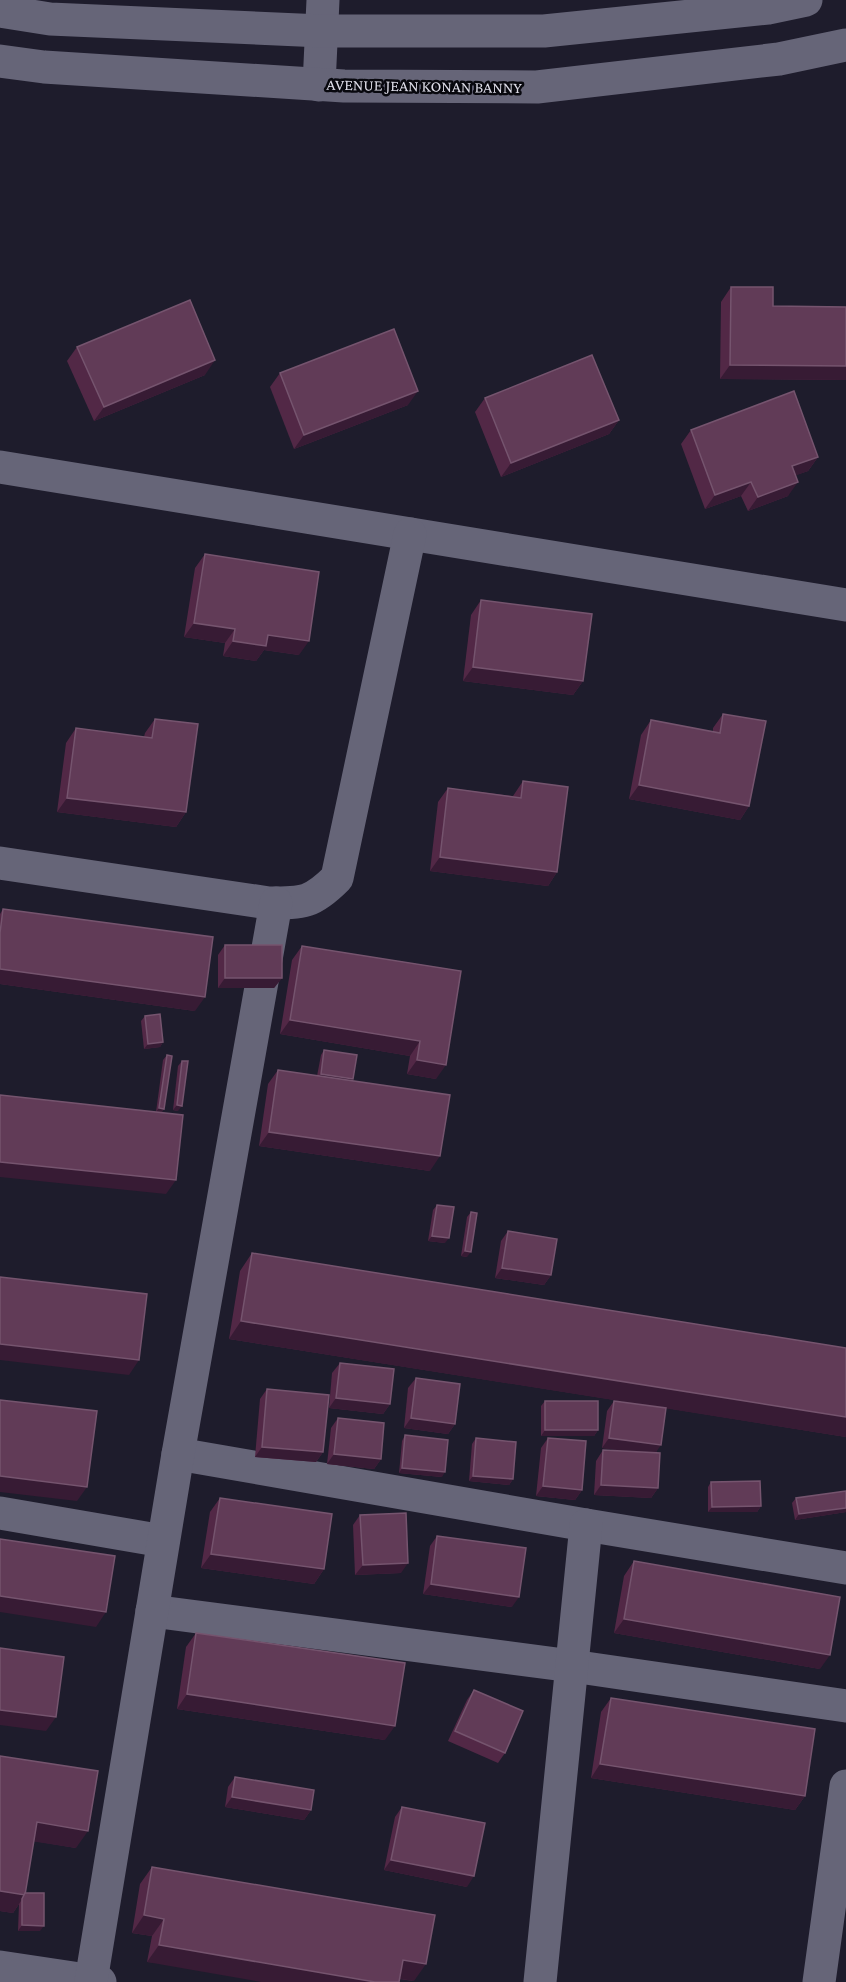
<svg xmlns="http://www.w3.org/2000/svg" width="846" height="1982" font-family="'Crimson Pro',serif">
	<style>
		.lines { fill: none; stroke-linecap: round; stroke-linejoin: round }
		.minor { stroke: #666578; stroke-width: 33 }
		.tertiary { stroke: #666578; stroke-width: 33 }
		.wall { fill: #522846 }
		.shaded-wall { fill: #371b34 }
		.building { fill: #613b57; stroke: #75546e; stroke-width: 1.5 }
		.labels { text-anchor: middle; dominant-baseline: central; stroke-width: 5; stroke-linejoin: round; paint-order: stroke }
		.street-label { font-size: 16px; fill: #dddce7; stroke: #08080e }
	</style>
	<rect width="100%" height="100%" fill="#1e1c2c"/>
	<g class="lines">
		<g class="minor">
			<path d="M319,85L323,0"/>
			<path d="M0,467L846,605"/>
			<path d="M0,863L269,903C304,903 312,903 337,878L410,534"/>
			<path d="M178,1454L586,1525L846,1568"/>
			<path d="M0,1513L163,1541"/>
			<path d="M152,1611L572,1666L846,1706"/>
			<path d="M0,1967L100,1982"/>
			<path d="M91,1981L178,1454L276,903"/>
			<path d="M540,1982L586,1525"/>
			<path d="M819,1982L846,1786"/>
		</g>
		<g class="tertiary">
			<path d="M0,11L50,19L322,31H544L768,8L806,0"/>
			<path d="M0,61L44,67L344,86L537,87L779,59L846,45"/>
		</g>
	</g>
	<g class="wall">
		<path d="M731,287L773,306L846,307V380L720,379L721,302Z"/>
		<path d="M77,347L205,375L94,421L67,361Z"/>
		<path d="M280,373L408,405L294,449L270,387Z"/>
		<path d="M485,398L619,420L609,434L501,477L475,412Z"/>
		<path d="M691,430L818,457L808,471L796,475L788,496L748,511L741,496L705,509L681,444Z"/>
		<path d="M205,554L299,655L264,650L256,661L223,656L225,643L184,637L195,568Z"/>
		<path d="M481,600L583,681L573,695L463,681L471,615Z"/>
		<path d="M723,714L749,806L740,820L629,799L641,735L651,720L713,732V728Z"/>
		<path d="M155,719L186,812L176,827L57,812L66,743L76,728L144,737L145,733Z"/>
		<path d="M523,781L557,872L548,886L430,871L438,802L448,788L513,796Z"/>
		<path d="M3,909L195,1011L0,984V914Z"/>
		<path d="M225,945L282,978L274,988H218V955Z"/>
		<path d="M302,946L461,971L436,1079L407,1074L410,1056L280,1034L292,960Z"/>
		<path d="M145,1016L163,1042L160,1047L144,1049L141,1021Z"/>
		<path d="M324,1050L352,1081L430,1171L259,1146L268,1084L278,1070L317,1076L321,1055Z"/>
		<path d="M167,1055L164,1109L161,1113L166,1194L156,1112L163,1060Z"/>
		<path d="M182,1061L178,1111L173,1110L178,1066Z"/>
		<path d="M437,1205L445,1243L428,1241L433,1210Z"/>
		<path d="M471,1212L467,1257L461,1256L467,1217Z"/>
		<path d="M508,1231L551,1275L544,1285L495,1278L501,1241Z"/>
		<path d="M252,1253L846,1348V1437L666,1408L656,1453L658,1488L651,1498L594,1495L596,1461L603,1450L628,1451L602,1448L607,1411L614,1401L659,1407L229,1339L240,1271Z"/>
		<path d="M340,1363L390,1404L383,1414L329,1408L332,1373Z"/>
		<path d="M416,1378L455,1424L448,1434L404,1428L408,1388Z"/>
		<path d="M267,1389L323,1452L316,1462L255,1457L260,1399Z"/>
		<path d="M545,1401L598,1430L594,1436H541V1406Z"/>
		<path d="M338,1418L381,1459L374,1469L327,1464L331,1428Z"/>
		<path d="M405,1435L442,1477L399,1473L402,1441Z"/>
		<path d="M476,1438L513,1479L509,1485L469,1481L472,1444Z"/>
		<path d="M548,1438L582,1490L575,1500L536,1496L541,1448Z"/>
		<path d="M711,1482L761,1506L757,1512H708V1487Z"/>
		<path d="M846,1491V1512L795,1520L792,1503L796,1498Z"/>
		<path d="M220,1498L324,1569L314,1584L201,1568L210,1512Z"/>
		<path d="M360,1515L401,1573L355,1575L353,1525Z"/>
		<path d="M437,1536L512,1607L423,1594L430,1546Z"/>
		<path d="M634,1561L820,1669L614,1633L624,1576Z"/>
		<path d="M196,1633L385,1740L177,1709L186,1647Z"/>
		<path d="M474,1690L505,1753L498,1763L448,1741L467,1700Z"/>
		<path d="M611,1698L805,1796L795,1810L591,1778L601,1712Z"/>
		<path d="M0,1756L76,1848L34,1841L25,1893L40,1931H18L19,1904L13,1913L0,1911Z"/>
		<path d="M235,1777L311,1810L304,1820L225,1807L228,1787Z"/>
		<path d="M402,1807L467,1887L384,1870L395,1817Z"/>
		<path d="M152,1867L414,1981L399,1979L147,1962L152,1936L132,1933L140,1884Z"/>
	</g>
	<g class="shaded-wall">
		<path d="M215,360L205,375L94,421L104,407Z"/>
		<path d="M730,365L846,366V380L720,379Z"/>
		<path d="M418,391L408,405L294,449L304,435Z"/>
		<path d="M619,420L609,434L501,477L511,463Z"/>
		<path d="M818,457L808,471L783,480L792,466Z"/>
		<path d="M751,482L741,496L705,509L715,495Z"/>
		<path d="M798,482L788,496L748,511L758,497Z"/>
		<path d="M194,623L235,629L225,643L184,637Z"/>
		<path d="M268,635L309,641L299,655L264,650L256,661L223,656L233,641Z"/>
		<path d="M473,667L583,681L573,695L463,681Z"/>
		<path d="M639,785L749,806L740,820L629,799Z"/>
		<path d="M67,798L186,812L176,827L57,812Z"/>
		<path d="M440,857L557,872L548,886L430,871Z"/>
		<path d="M0,969L205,997L195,1011L0,984Z"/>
		<path d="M225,978H282L274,988H218Z"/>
		<path d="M290,1020L420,1041L410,1056L280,1034Z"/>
		<path d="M163,1042L160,1047L144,1049L148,1044Z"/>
		<path d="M417,1060L446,1065L436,1079L407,1074Z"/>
		<path d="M321,1074L353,1079L349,1084L317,1079Z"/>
		<path d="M177,1105L182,1106L178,1111L173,1110Z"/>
		<path d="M159,1108L164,1109L160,1114L155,1113Z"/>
		<path d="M269,1132L440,1156L430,1171L259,1146Z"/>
		<path d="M0,1162L176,1180L166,1194L0,1177Z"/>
		<path d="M432,1236L449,1238L445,1243L428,1241Z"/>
		<path d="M465,1251L471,1252L467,1257L461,1256Z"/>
		<path d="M502,1268L551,1275L544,1285L495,1278Z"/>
		<path d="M241,1321L846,1417V1437L229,1339Z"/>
		<path d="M0,1344L139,1360L129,1375L0,1360Z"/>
		<path d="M336,1398L390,1404L383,1414L329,1408Z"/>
		<path d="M411,1418L455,1424L448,1434L404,1428Z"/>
		<path d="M545,1430H598L594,1436H541Z"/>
		<path d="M609,1438L661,1445L654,1455L602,1448Z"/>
		<path d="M262,1447L323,1452L316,1462L255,1457Z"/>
		<path d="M334,1454L381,1459L374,1469L327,1464Z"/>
		<path d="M402,1468L445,1472L442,1477L399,1473Z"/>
		<path d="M0,1476L87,1487L77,1501L0,1492Z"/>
		<path d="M473,1476L513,1479L509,1485L469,1481Z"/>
		<path d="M601,1485L658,1488L651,1498L594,1495Z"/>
		<path d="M543,1486L582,1490L575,1500L536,1496Z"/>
		<path d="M761,1506L757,1512H708L712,1507Z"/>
		<path d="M846,1508V1512L795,1520L799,1514Z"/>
		<path d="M211,1554L324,1569L314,1584L201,1568Z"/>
		<path d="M408,1563L401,1573L355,1575L363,1565Z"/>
		<path d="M431,1584L519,1597L512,1607L423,1594Z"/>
		<path d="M0,1596L106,1612L96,1627L0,1612Z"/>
		<path d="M624,1619L830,1655L820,1669L614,1633Z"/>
		<path d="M187,1694L395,1726L385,1740L177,1709Z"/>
		<path d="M0,1710L56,1717L46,1731L0,1725Z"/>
		<path d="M600,1764L805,1796L795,1810L591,1778Z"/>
		<path d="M232,1797L311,1810L304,1820L225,1807Z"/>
		<path d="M37,1822L88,1831L76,1848L24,1840Z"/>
		<path d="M391,1860L474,1876L467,1887L384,1870Z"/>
		<path d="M0,1891L25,1895L13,1913L0,1911Z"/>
		<path d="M144,1915L164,1919L152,1936L132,1933Z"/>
		<path d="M22,1925L44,1926L40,1931H18Z"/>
		<path d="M159,1945L375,1982H261L147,1962Z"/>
		<path d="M403,1960L426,1964L414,1981L390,1977Z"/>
	</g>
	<g class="building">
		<path d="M731,287H773V306L846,307V366L730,365Z"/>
		<path d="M190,300L215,360L104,407L77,347Z"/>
		<path d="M394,329L418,391L304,435L280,373Z"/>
		<path d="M592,355L619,420L511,463L485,398Z"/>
		<path d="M794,391L818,457L792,466L798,482L758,497L751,482L715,495L691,430Z"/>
		<path d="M205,554L319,572L309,641L268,635L266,646L233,641L235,629L194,623Z"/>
		<path d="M481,600L592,614L583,681L473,667Z"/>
		<path d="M723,714L766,721L749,806L639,785L651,720L720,733Z"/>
		<path d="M155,719L198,724L186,812L67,798L76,728L152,738Z"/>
		<path d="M523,781L568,787L557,872L440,857L448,788L521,798Z"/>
		<path d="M3,909L213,937L205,997L0,969V933Z"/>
		<rect x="225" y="945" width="57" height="33"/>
		<path d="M302,946L461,971L446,1065L417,1060L420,1041L290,1020Z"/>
		<path d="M160,1014L163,1042L148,1044L145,1016Z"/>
		<path d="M324,1050L357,1055L353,1079L321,1074Z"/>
		<path d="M167,1055L172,1056L164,1109L159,1108Z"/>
		<path d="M182,1061H188L182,1106L177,1105Z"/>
		<path d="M278,1070L450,1095L440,1156L269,1132Z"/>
		<path d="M0,1095L183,1115L176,1180L0,1162Z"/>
		<path d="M437,1205L454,1207L449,1238L432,1236Z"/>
		<path d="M471,1212L477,1213L471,1252L465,1251Z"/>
		<path d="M508,1231L557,1239L551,1275L502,1268Z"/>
		<path d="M252,1253L846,1348V1417L241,1321Z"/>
		<path d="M0,1277L147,1294L139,1360L0,1344Z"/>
		<path d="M340,1363L394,1369L390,1404L336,1398Z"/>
		<path d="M416,1378L460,1384L455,1424L411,1418Z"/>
		<path d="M267,1389L329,1395L323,1452L262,1447Z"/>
		<path d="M0,1400L97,1411L87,1487L0,1476Z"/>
		<rect x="545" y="1401" width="53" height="29"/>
		<path d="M614,1401L666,1408L661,1445L609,1438Z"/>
		<path d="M338,1418L384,1423L381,1459L334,1454Z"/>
		<path d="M405,1435L448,1440L445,1472L402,1468Z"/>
		<path d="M476,1438L516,1442L513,1479L473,1476Z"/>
		<path d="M548,1438L586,1441L582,1490L543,1486Z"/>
		<path d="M603,1450L660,1453L658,1488L601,1485Z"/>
		<path d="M760,1481L761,1506L712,1507L711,1482Z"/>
		<path d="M846,1491V1508L799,1514L796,1498Z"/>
		<path d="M220,1498L332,1514L324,1569L211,1554Z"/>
		<path d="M406,1513L408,1563L363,1565L360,1515Z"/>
		<path d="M437,1536L526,1548L519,1597L431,1584Z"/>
		<path d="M0,1539L115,1556L106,1612L0,1596Z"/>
		<path d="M634,1561L840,1597L830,1655L624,1619Z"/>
		<path d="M196,1633L405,1663L395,1726L187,1694Z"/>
		<path d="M0,1648L64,1657L56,1717L0,1710Z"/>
		<path d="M474,1690L523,1711L505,1753L455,1731Z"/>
		<path d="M611,1698L815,1729L805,1796L600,1764Z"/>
		<path d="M0,1756L98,1771L88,1831L37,1822L25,1895L0,1891Z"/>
		<path d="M235,1777L314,1790L311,1810L232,1797Z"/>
		<path d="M402,1807L485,1823L474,1876L391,1860Z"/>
		<path d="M152,1867L435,1915L426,1964L403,1960L399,1982H375L159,1945L164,1919L144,1915Z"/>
		<path d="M25,1893H44V1926L22,1925V1899Z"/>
	</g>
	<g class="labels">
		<g class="street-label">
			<text transform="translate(424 86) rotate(1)">AVENUE JEAN KONAN BANNY</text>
		</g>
	</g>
</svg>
